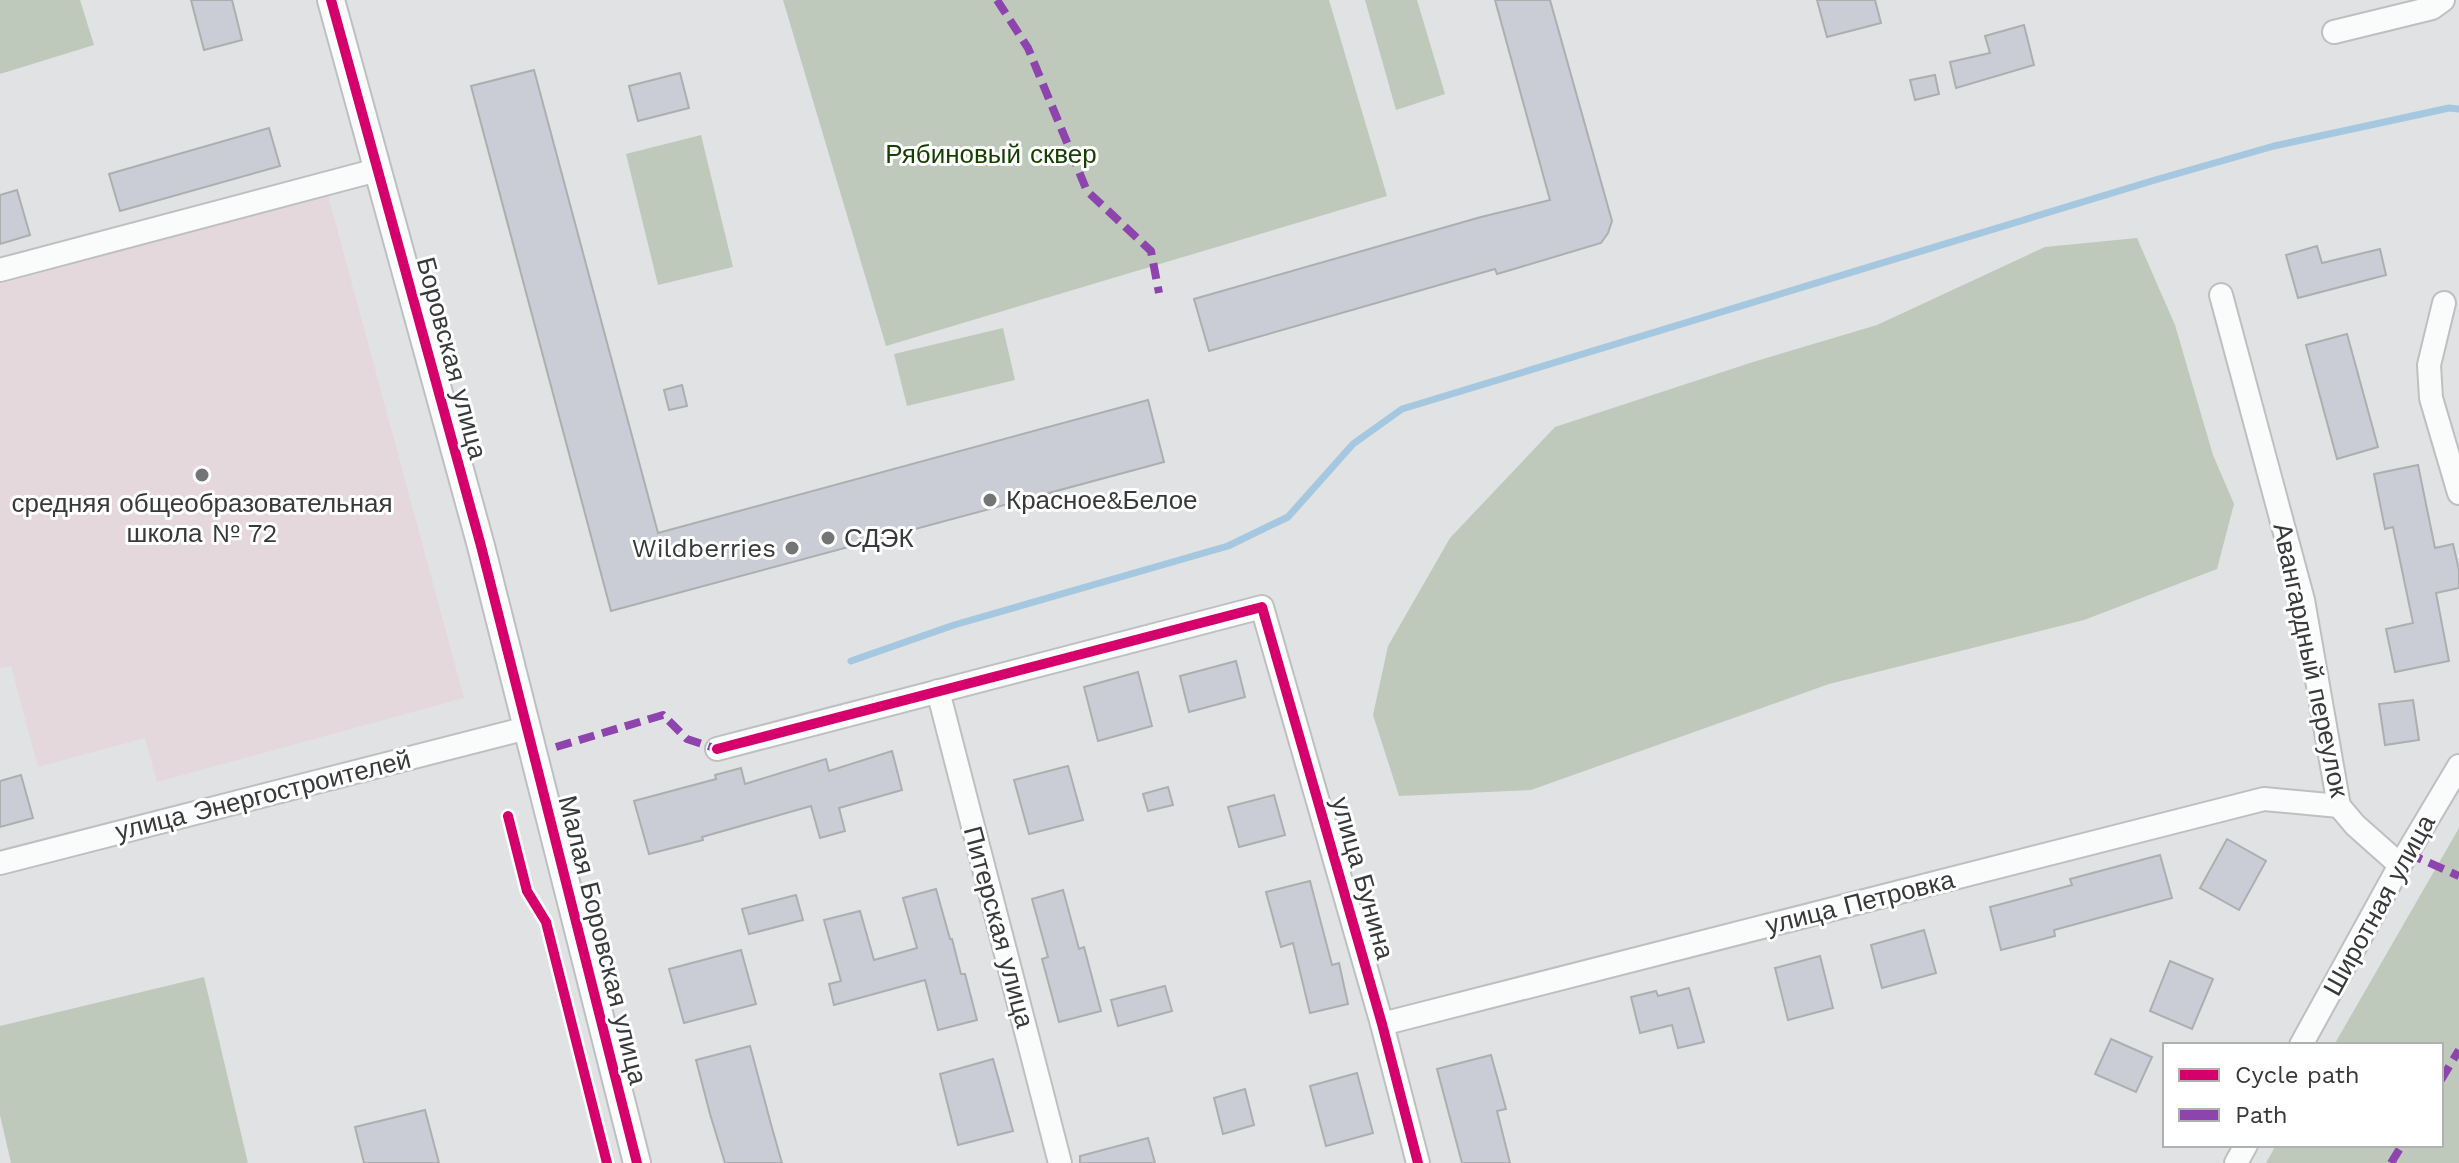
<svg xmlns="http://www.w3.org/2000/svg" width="2459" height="1163" font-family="'Work Sans',sans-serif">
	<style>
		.education { fill: #e5d8dc }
		.green { fill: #bec9bb }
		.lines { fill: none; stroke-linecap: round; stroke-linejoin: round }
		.stream { stroke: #a5c8e0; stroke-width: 7 }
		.building { fill: #cacdd6; stroke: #adaeaf; stroke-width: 2 }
		.minor-casing { stroke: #bebfc0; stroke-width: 26 }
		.tertiary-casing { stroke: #bebfc0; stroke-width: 30 }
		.minor { stroke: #fafbfb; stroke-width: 22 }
		.tertiary { stroke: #fafbfb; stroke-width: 26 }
		.quiet { stroke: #8e44ad; stroke-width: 8; stroke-dasharray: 16 8; stroke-linecap: butt }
		.cycleway-casing { stroke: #fff; stroke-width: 15 }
		.cycleway { stroke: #d6006c; stroke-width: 10 }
		.poi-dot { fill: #737475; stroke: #fff; stroke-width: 3 }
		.labels { text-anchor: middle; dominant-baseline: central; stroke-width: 6; stroke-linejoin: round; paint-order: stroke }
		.park-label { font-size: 26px; fill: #153f00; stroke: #fff }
		.street-label { font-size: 26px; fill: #38393a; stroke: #fff }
		.poi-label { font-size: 26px; fill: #38393a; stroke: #fff; text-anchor: start }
	</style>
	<rect width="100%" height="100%" fill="#e1e2e3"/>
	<path class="education" d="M328,195L464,698L157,782L145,738L38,767L11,666L0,668V284Z"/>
	<g class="green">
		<path d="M0,0H80L94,45L0,74Z"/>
		<path d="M783,0H1329L1387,196L886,346Z"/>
		<path d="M1365,0H1417L1445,94L1396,110Z"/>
		<path d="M701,135L733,267L658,285L626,154Z"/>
		<path d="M2137,238L2175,325L2213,455L2234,504L2217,569L2084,620L1829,684L1531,790L1399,796L1373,715L1388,646L1450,538L1555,427L1753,362L1877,325L2045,247Z"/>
		<path d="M1003,328L1015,380L907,406L894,354Z"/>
		<path d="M2459,828V1163H2266L2276,1145H2441V1045H2334Z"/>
		<path d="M204,977L248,1163H11L0,1115V1026Z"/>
	</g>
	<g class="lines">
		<path class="stream" d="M851,661L954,625L1228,546L1288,517L1353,444L1402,409L2155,180L2274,146L2449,108L2459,109"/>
	</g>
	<g class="building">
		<path d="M191,0H232L242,40L204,50Z"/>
		<path d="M1495,0H1550L1612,221L1608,233L1601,243L1497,274L1495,269L1209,351L1194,299L1481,217L1550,200Z"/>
		<path d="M1817,0H1875L1881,23L1827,37Z"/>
		<path d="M2024,25L2034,65L1956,88L1950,62L1990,53L1985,36Z"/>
		<path d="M534,70L658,533L1148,400L1164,462L611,611L471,86Z"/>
		<path d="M680,73L689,108L638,121L629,86Z"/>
		<path d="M1935,75L1939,94L1915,100L1910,80Z"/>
		<path d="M269,128L280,166L120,211L109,174Z"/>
		<path d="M17,190L30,235L0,244V195Z"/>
		<path d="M2317,246L2322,263L2380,249L2386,275L2298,298L2286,255Z"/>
		<path d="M2347,334L2378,447L2337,459L2306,345Z"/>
		<path d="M682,385L687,406L669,410L664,390Z"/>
		<path d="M2418,465L2435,548L2453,544L2459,570V588L2436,593L2449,661L2395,672L2386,629L2413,623L2393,527L2385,529L2374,474Z"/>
		<path d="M1236,661L1245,697L1189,712L1180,676Z"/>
		<path d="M1138,672L1152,726L1098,741L1084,687Z"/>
		<path d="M2413,700L2419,740L2385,745L2379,704Z"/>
		<path d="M892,751L902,790L839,808L845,831L820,838L811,806L702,837L703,840L649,854L634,801L716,779L715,775L741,768L745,784L826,759L829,771Z"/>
		<path d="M1068,766L1083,820L1029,834L1014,780Z"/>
		<path d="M21,775L33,818L0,827V781Z"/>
		<path d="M1168,787L1173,805L1148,811L1143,794Z"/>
		<path d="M1274,795L1285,835L1239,847L1228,807Z"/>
		<path d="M2227,839L2266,861L2239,910L2200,888Z"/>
		<path d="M2160,855L2172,898L2054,930L2055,936L2001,950L1990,907L2072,885L2070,879Z"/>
		<path d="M1310,881L1332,965L1339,963L1348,1004L1310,1013L1293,943L1281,947L1266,892Z"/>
		<path d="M936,889L950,939H952L961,974H965L977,1020L938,1030L925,980L834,1005L829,984L841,981L824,920L860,911L874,960L917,948L903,898Z"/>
		<path d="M1063,890L1079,949L1084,947L1101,1011L1059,1022L1042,959L1048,957L1032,899Z"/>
		<path d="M796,895L803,920L749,934L742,909Z"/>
		<path d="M1924,930L1936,973L1882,988L1871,945Z"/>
		<path d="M741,950L756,1004L684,1023L669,969Z"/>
		<path d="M1820,956L1833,1008L1788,1020L1775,968Z"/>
		<path d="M2170,961L2213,979L2192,1029L2150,1011Z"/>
		<path d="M1165,986L1172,1011L1118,1026L1111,1000Z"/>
		<path d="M1689,988L1704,1042L1678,1048L1672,1025L1640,1033L1631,997L1656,991L1658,996Z"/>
		<path d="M2111,1039L2152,1057L2136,1092L2095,1074Z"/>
		<path d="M750,1046L772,1128L782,1163H725L710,1114L696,1060Z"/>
		<path d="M1491,1055L1506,1109L1497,1111L1510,1163H1462L1437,1069Z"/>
		<path d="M993,1059L1013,1131L958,1145L940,1074Z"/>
		<path d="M1357,1073L1373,1133L1326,1146L1310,1086Z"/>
		<path d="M1245,1089L1254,1125L1223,1134L1214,1098Z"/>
		<path d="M425,1110L439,1163H364L355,1127Z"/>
		<path d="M1148,1138L1155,1163H1080V1156Z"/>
	</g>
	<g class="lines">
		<defs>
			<g id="minor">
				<path d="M2334,32L2432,8L2443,0"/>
				<path d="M0,270L377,170"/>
				<path d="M2221,295L2303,600L2339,806L2355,825L2400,865"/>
				<path d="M2444,303L2429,365L2431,398L2459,493"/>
				<path d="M938,691L1060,1163"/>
				<path d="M717,749L1262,607L1382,1024L1418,1163"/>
				<path d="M0,863L527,728"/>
				<path d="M1382,1024L2264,799L2339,806"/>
				<path d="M2301,1045L2400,865L2459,766"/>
				<path d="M2236,1163L2246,1145"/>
			</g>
			<path id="tertiary" d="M331,0L481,546L637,1163"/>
		</defs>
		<use href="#minor" class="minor-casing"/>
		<use href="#tertiary" class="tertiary-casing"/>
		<use href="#minor" class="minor"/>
		<use href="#tertiary" class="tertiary"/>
		<g class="quiet">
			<path d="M997,0L1028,48L1087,191L1151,251L1159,293"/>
			<path d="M556,747L663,715L687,739L717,749"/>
			<path d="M2407,853L2459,876"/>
			<path d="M2441,1080L2459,1050"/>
			<path d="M2391,1163L2402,1145"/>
		</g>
		<defs>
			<g id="cycleway">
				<path d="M331,0L481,546L637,1163"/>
				<path d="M717,749L1262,607L1382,1024L1418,1163"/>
				<path d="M508,816L527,891L546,922L607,1163"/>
			</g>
		</defs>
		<use href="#cycleway" class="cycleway-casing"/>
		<use href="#cycleway" class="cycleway"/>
	</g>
	<g class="poi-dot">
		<circle cx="202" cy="475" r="8"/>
		<circle cx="990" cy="500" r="8"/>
		<circle cx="828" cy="538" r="8"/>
		<circle cx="792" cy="548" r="8"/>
	</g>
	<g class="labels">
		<g class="park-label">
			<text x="991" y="154">Рябиновый сквер</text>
		</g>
		<g class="street-label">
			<text transform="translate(452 358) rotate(75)">Боровская улица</text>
			<text transform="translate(2311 660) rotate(78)">Авангардный переулок</text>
			<text transform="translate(263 795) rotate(-14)">улица Энергостроителей</text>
			<text transform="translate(1363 878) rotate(74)">улица Бунина</text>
			<text transform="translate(1860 902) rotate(-14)">улица Петровка</text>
			<text transform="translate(2379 905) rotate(-61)">Широтная улица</text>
			<text transform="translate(999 927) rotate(75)">Питерская улица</text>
			<text transform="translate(603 940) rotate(76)">Малая Боровская улица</text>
		</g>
		<g class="poi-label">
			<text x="1006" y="500">Красное&amp;Белое</text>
			<text x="202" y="503" text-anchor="middle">средняя общеобразовательная<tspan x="202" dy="30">школа № 72</tspan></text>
			<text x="844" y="538">СДЭК</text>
			<text x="776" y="548" text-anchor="end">Wildberries</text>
		</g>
	</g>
	<rect x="2163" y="1043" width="280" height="104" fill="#ffffff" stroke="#afb0b0" stroke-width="2"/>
	<rect x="2179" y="1069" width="40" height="12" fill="#d6006c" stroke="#afb0b0" stroke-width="2"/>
	<text x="2235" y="1083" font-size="24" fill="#38393a">Cycle path</text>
	<rect x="2179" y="1109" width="40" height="12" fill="#8e44ad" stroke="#afb0b0" stroke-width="2"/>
	<text x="2235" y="1123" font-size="24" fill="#38393a">Path</text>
</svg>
